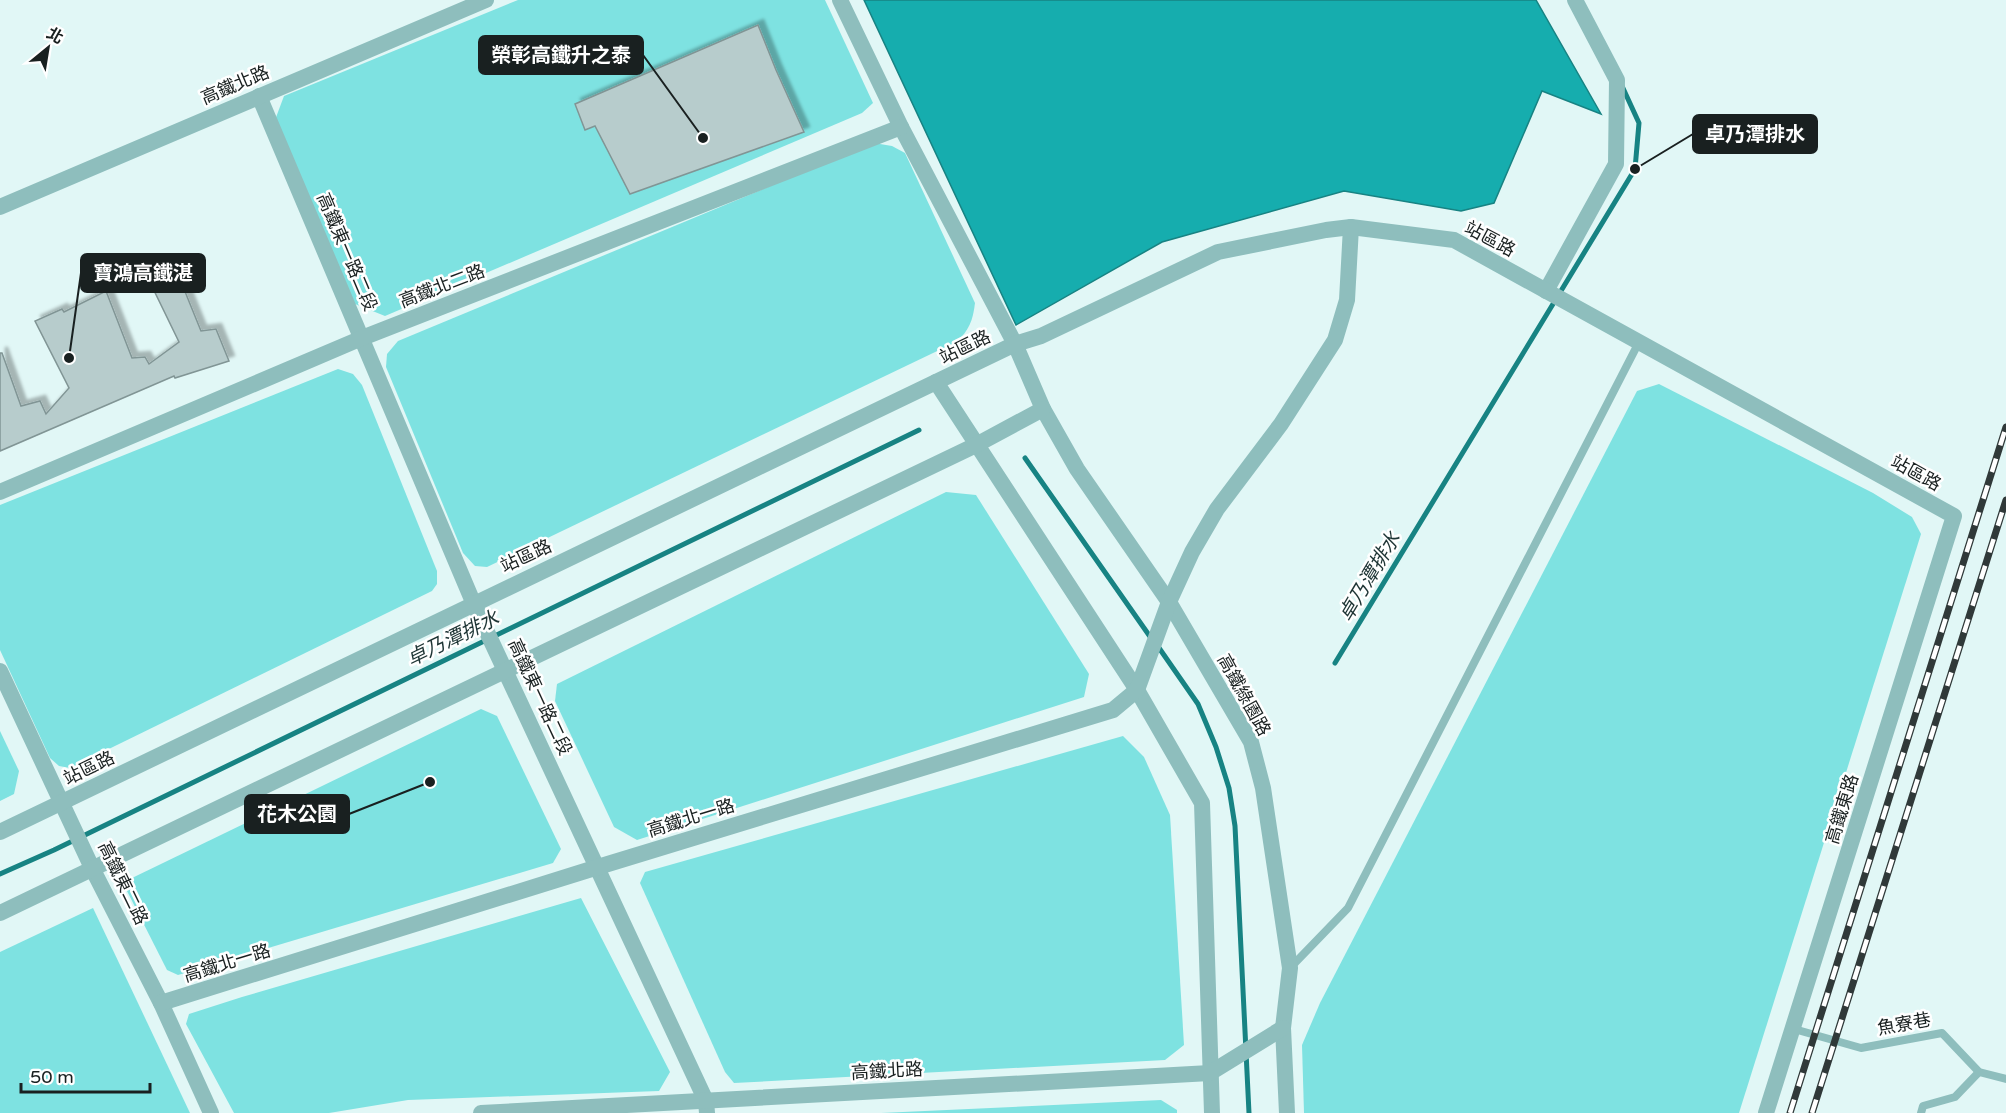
<svg xmlns="http://www.w3.org/2000/svg" width="2006" height="1113" font-family="'Varela Round','Noto Sans TC',sans-serif">
	<style>
		.green { fill: #7ee2e1 }
		.water { fill: #16adae; stroke: #178383; stroke-width: 1.5 }
		.lines { fill: none; stroke-linecap: round; stroke-linejoin: round }
		.stream { stroke: #178383; stroke-width: 5 }
		.building { fill: #b7cccc; stroke: #819595; stroke-width: 1.5; filter: url(#shadow) }
		.service { stroke: #8ebebd; stroke-width: 8 }
		.minor { stroke: #8ebebd; stroke-width: 16 }
		.rail-casing { stroke: #303939; stroke-width: 7 }
		.rail { stroke: #fff; stroke-width: 4.5; stroke-dasharray: 14; stroke-linecap: butt }
		.labels { text-anchor: middle; dominant-baseline: central; stroke-width: 5; stroke-linejoin: round; paint-order: stroke }
		.street-label { font-size: 18px; fill: #192020; stroke: #fff }
		.water-label { font-size: 20px; font-style: italic; fill: #1d3434; stroke: #fff }
		.leader { fill: none; stroke: #192020; stroke-width: 2 }
		.callout-dot { fill: #192020; stroke: #fff; stroke-width: 2 }
		.callout { fill: #192020; stroke: #192020; stroke-width: 2 }
		.callout-label { font-size: 20px; text-anchor: middle; font-weight: bold; fill: #fff }
	</style>
	<defs>
		<filter id="shadow"><feDropShadow dx="5.5" dy="-5.5" stdDeviation="1.5" flood-color="#0004"/></filter>
	</defs>
	<rect width="100%" height="100%" fill="#e1f7f6"/>
	<g class="green">
		<path d="M518,0H825L873,103L862,113L385,316L355,304L275,120L284,96Z"/>
		<path d="M874,143L892,146L905,153L975,303C973,320 969,331 956,342L487,567L475,566L463,553L386,367L387,354L398,341Z"/>
		<path d="M338,369L353,374L362,385L437,571V584L432,591L70,768L59,766L50,758L0,650V505Z"/>
		<path d="M1659,384L1873,493L1912,517L1921,534L1739,1113H1304L1302,1045L1320,1003L1637,391Z"/>
		<path d="M946,492L976,495L1089,674L1084,697L637,840L614,827L555,701L557,684Z"/>
		<path d="M481,709L497,716L561,849L553,863L178,975L167,970L127,891L132,878Z"/>
		<path d="M0,731L19,771L14,794L0,801Z"/>
		<path d="M1123,736L1144,757L1170,815L1184,1045L1165,1060L734,1083L725,1072L640,883L645,872Z"/>
		<path d="M581,898L670,1072L659,1091L408,1100L329,1113H234L186,1024L189,1014L242,997Z"/>
		<path d="M93,908L190,1113H0V952Z"/>
		<path d="M1161,1100L1177,1110V1113H881Z"/>
	</g>
	<path class="water" d="M864,0H1536L1601,114L1542,91L1494,203L1461,211L1344,191L1162,242L1016,325Z"/>
	<g class="lines">
		<g class="stream">
			<path d="M1025,458L1151,638"/>
			<path d="M1157,645L1198,704L1216,747L1229,788L1235,826L1249,1113"/>
			<path d="M1335,663L1635,169L1639,123L1622,86"/>
			<path d="M0,874L54,850L919,430"/>
		</g>
	</g>
	<g class="building">
		<path d="M758,25L776,70L804,132L630,194L595,126L585,130L575,104Z"/>
		<path d="M173,262L201,331L216,329L229,361L175,378L174,376L0,451V353H2L21,406L40,401L46,414L69,388L35,321L62,309L64,312L106,291L132,358L145,357L149,364L179,342L146,274Z"/>
	</g>
	<g class="lines">
		<g class="service">
			<path d="M1290,968L1348,908L1639,342"/>
			<path d="M1794,1029L1861,1048L1942,1033L1979,1072L2006,1079"/>
			<path d="M1921,1113L1923,1106L1955,1097L1979,1072"/>
		</g>
		<g class="minor">
			<path d="M840,0L901,127L1015,344L1043,409L1077,469L1169,602L1251,742L1263,788L1290,968L1283,1028L1287,1113"/>
			<path d="M259,96L473,602L706,1101L707,1113"/>
			<path d="M0,207L486,0"/>
			<path d="M1546,291L1616,164L1617,80L1575,0"/>
			<path d="M936,382L1137,690L1202,803L1212,1113"/>
			<path d="M0,492L362,338L901,127"/>
			<path d="M0,671L93,870L161,1003L211,1113"/>
			<path d="M0,832L1015,344L1041,336L1218,252L1326,230L1351,227L1454,240L1954,516L1766,1113"/>
			<path d="M0,913L976,445L1043,409"/>
			<path d="M161,1003L598,867L1113,710L1137,690L1169,602L1192,552L1217,509L1281,424L1335,340L1347,300L1351,227"/>
			<path d="M481,1113L1210,1073L1283,1028"/>
		</g>
		<defs>
			<g id="rail">
				<path d="M1790,1113L2006,427"/>
				<path d="M1812,1113L2006,500"/>
			</g>
		</defs>
		<use href="#rail" class="rail-casing"/>
		<use href="#rail" class="rail"/>
	</g>
	<g class="labels">
		<g class="street-label">
			<text transform="translate(235 85) rotate(-23)">高鐵北路</text>
			<text transform="translate(1490 239) rotate(28)">站區路</text>
			<text transform="translate(347 252) rotate(67)">高鐵東一路二段</text>
			<text transform="translate(442 286) rotate(-21)">高鐵北二路</text>
			<text transform="translate(965 347) rotate(-26)">站區路</text>
			<text transform="translate(1916 473) rotate(29)">站區路</text>
			<text transform="translate(526 556) rotate(-25)">站區路</text>
			<text transform="translate(1244 695) rotate(61)">高鐵綠園路</text>
			<text transform="translate(540 697) rotate(65)">高鐵東一路二段</text>
			<text transform="translate(89 768) rotate(-26)">站區路</text>
			<text transform="translate(1842 809) rotate(-73)">高鐵東路</text>
			<text transform="translate(691 818) rotate(-17)">高鐵北一路</text>
			<text transform="translate(123 883) rotate(64)">高鐵東二路</text>
			<text transform="translate(227 963) rotate(-17)">高鐵北一路</text>
			<text transform="translate(1904 1024) rotate(-10)">魚寮巷</text>
			<text transform="translate(887 1071) rotate(-3)">高鐵北路</text>
		</g>
		<g class="water-label">
			<text transform="translate(1370 577) rotate(-59)">卓乃潭排水</text>
			<text transform="translate(453 639) rotate(-26)">卓乃潭排水</text>
		</g>
	</g>
	<path class="leader" d="M703 138L643 55M1635 169L1693 134M69 358L81 273M430 782L349 814"/>
	<g class="callout-dot">
		<circle cx="703" cy="138" r="6"/>
		<circle cx="1635" cy="169" r="6"/>
		<circle cx="69" cy="358" r="6"/>
		<circle cx="430" cy="782" r="6"/>
	</g>
	<g class="callout">
		<rect x="479" y="36" width="164" height="38" rx="6"/>
		<rect x="1693" y="115" width="124" height="38" rx="6"/>
		<rect x="81" y="254" width="124" height="38" rx="6"/>
		<rect x="245" y="795" width="104" height="38" rx="6"/>
	</g>
	<g class="callout-label">
		<text x="561" y="62">榮彰高鐵升之泰</text>
		<text x="1755" y="141">卓乃潭排水</text>
		<text x="143" y="280">寶鴻高鐵湛</text>
		<text x="297" y="821">花木公園</text>
	</g>
	<g transform="translate(48 48) rotate(30)" stroke="#ffffff" stroke-width="4.5" paint-order="stroke">
	<path d="M0-4.5L10 22L0 15L-10 22Z" fill="#192020"/>
	<text y="-9" font-size="16" font-weight="bold" text-anchor="middle" fill="#192020">北</text>
	</g>
	<path d="M21 1083v9h129v-9" fill="none" stroke="#192020" stroke-width="3"/>
	<text x="30" y="1083" font-size="18" fill="#192020" stroke="#ffffff" stroke-width="4.5" paint-order="stroke">50 m</text>
</svg>
